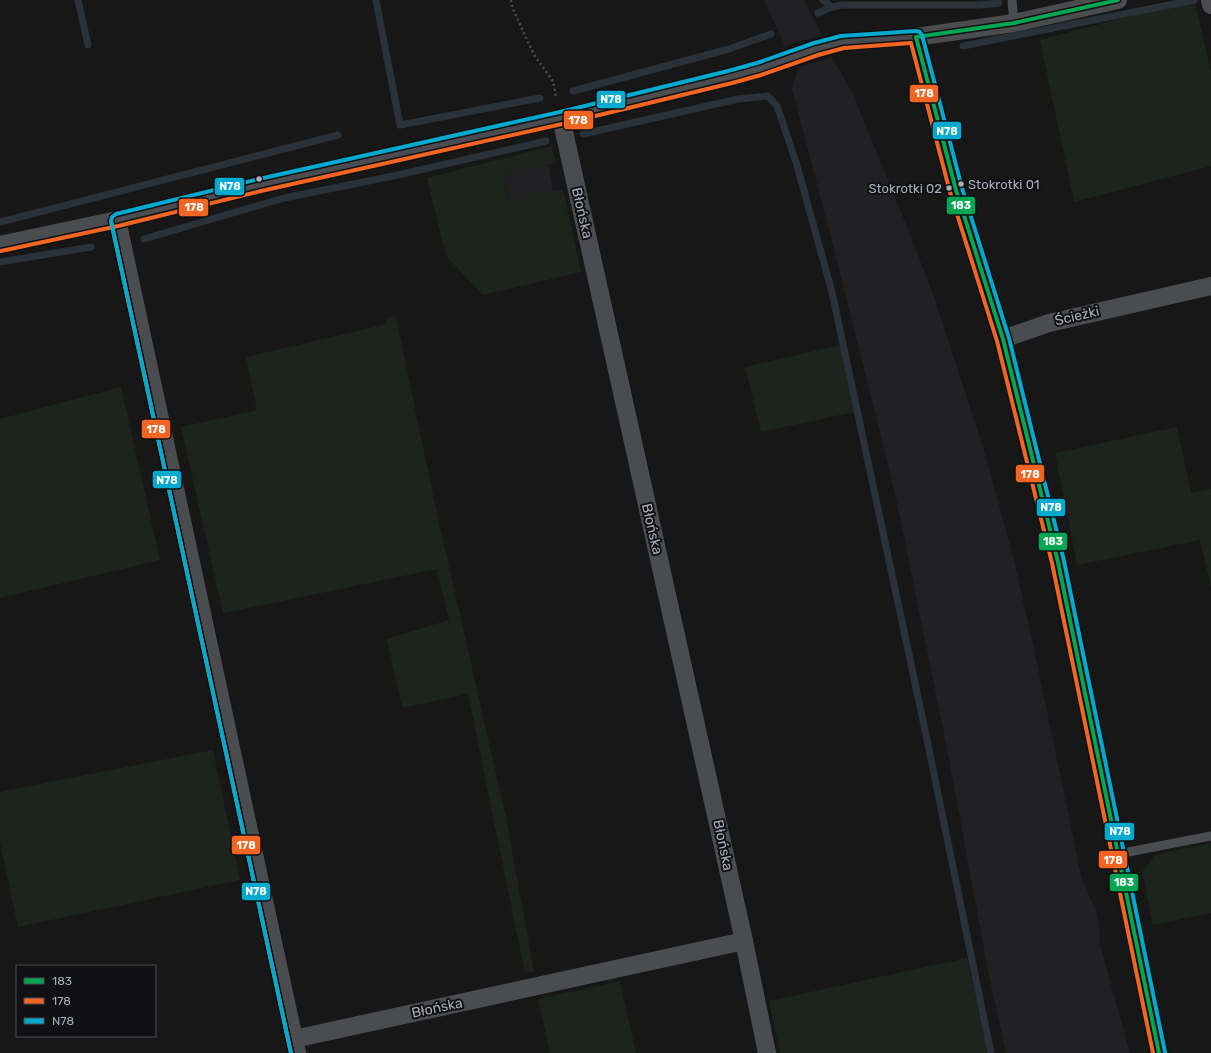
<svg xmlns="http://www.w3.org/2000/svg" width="1211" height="1053" font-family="Rubik,sans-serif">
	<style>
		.built { fill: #212123 }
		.green { fill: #1d241e }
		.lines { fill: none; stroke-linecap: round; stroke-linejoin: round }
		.stream { stroke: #2a3239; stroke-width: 7 }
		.path { stroke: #4d4e52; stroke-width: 2.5; stroke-dasharray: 2 3; stroke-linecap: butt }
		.service { stroke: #4b4c50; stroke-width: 9 }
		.minor { stroke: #4b4c50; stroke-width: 18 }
		.bus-1-casing { stroke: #111113; stroke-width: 7 }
		.bus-2-casing { stroke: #111113; stroke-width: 7 }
		.bus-3-casing { stroke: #111113; stroke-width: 7 }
		.bus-1 { stroke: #00a651; stroke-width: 4 }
		.bus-2 { stroke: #f26522; stroke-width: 4 }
		.bus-3 { stroke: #00a9ce; stroke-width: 4 }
		.bus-dot { fill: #a8adb8; stroke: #111113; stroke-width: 1.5 }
		.labels { text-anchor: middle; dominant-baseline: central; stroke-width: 4; stroke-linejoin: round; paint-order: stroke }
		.bus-label { font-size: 13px; fill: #a8adb8; stroke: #111113; text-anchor: start }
		.street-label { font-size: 14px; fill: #a8adb8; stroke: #111113 }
		.line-badge { stroke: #111113; stroke-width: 1.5 }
		.badge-label { font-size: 11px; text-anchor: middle; font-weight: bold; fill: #fff }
	</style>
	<rect width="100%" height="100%" fill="#171717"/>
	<g class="built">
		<path d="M764,0H804L822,35L785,46Z"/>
		<path d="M832,57L853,94L907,227L933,294L983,447L1013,556L1033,644L1082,880L1097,913L1099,925L1100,945L1130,1053H1006L989,976L946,743L898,508L887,460L831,237L792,89L798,68Z"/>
		<path d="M548,164L553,191L509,201L503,174Z"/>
	</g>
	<g class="green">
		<path d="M1191,0H1194L1211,71V166L1074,202L1040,40Z"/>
		<path d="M552,146L556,163L503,174L508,200L563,189L581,272L483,295L446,256L427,178Z"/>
		<path d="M396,316L434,500L506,818L534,971L525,973L468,694L402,708L387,639L449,620L437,569L223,613L181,427L257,410L246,357L387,324L386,318Z"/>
		<path d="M840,345L854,412L761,432L745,367Z"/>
		<path d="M121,387L160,560L0,598V419Z"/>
		<path d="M1177,427L1191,493L1211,489V587L1200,540L1077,565L1055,453Z"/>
		<path d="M213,750L240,880L18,927L0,843V792Z"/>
		<path d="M1211,843V913L1153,925L1142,872L1155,855Z"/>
		<path d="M967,958L988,1053H780L769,1001Z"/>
		<path d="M620,981L636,1053H550L538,999Z"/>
	</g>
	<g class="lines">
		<g class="stream">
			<path d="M78,0L88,45"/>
			<path d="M376,0L400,125L540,98"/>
			<path d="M823,0L832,7L842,5H979L999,3"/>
			<path d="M818,13L832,7"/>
			<path d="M963,46L1194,0"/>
			<path d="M573,91L729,49L771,34"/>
			<path d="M583,134L738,99L768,96L777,106L796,162L832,292L925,730L991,1053"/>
			<path d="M0,222L338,135"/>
			<path d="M144,239L284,198L398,175L546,141"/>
			<path d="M0,262L91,247"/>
		</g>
		<path class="path" d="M511,0L512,7L534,55L553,81L556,98"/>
		<g class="service">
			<path d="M1012,0L1014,23"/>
			<path d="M1118,854L1211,836"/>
		</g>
		<g class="minor">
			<path d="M1210,0L1211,5"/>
			<path d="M916,37L956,190L1003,339L1058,562L1159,1053"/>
			<path d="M561,118L744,941L767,1053"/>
			<path d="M117,220L297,1053"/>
			<path d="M0,245L117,220L260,185L561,118L730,77L759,69L816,49L843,42L916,37L1014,23L1118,0"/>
			<path d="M1003,339L1049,323L1211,286"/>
			<path d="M294,1039L744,941"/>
		</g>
		<defs>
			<g id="bus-1">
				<path d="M916,37L956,190L1003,339L1058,562L1159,1053"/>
				<path d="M916,37L1014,23L1118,0"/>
			</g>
			<g id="bus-2">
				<path d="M111,221L291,1053"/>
				<path d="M1,251L118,226L261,191L562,124L732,83L761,75L818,55L844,48L911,43L950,192L997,341L1052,563L1153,1053"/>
			</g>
			<path id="bus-3" d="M291,1053L111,221L112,217L116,214L259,179L560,112L728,71L757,63L814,43L841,36L916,31L920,32L922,35L962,188L1009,338L1064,561L1165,1052"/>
		</defs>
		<use href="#bus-1" class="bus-1-casing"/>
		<use href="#bus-2" class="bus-2-casing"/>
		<use href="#bus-3" class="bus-3-casing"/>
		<use href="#bus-1" class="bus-1"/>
		<use href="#bus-2" class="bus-2"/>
		<use href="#bus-3" class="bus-3"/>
	</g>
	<g class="bus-dot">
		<circle cx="259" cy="179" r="3.5"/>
		<circle cx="961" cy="184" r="3.5"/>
		<circle cx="949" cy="188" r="3.5"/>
	</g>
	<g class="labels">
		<g class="bus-label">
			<text x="968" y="184">Stokrotki 01</text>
			<text x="942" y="188" text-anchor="end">Stokrotki 02</text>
		</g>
		<g class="street-label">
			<text transform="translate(582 213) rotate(77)">Błońska</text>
			<text transform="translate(1077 316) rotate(-13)">Ścieżki</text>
			<text transform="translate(652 529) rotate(77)">Błońska</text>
			<text transform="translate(723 845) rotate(78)">Błońska</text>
			<text transform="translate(437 1008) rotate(-12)">Błońska</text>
		</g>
	</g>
	<g class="line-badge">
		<rect x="909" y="84" width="30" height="19" rx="4" fill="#f26522"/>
		<rect x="596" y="90" width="30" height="19" rx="4" fill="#00a9ce"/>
		<rect x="563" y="110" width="31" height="20" rx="4" fill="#f26522"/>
		<rect x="932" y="121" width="30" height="19" rx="4" fill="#00a9ce"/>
		<rect x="214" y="177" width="31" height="19" rx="4" fill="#00a9ce"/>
		<rect x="946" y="196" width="30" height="19" rx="4" fill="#00a651"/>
		<rect x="178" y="198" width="31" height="19" rx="4" fill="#f26522"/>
		<rect x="141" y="419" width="30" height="20" rx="4" fill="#f26522"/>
		<rect x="1015" y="464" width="30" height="19" rx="4" fill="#f26522"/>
		<rect x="152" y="470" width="30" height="19" rx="4" fill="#00a9ce"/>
		<rect x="1036" y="498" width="30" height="19" rx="4" fill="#00a9ce"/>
		<rect x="1038" y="532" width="30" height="19" rx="4" fill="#00a651"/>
		<rect x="1104" y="822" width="31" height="19" rx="4" fill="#00a9ce"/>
		<rect x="231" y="835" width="30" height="20" rx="4" fill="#f26522"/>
		<rect x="1098" y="850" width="30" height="19" rx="4" fill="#f26522"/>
		<rect x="1109" y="873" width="30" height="19" rx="4" fill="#00a651"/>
		<rect x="241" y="882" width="30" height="19" rx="4" fill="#00a9ce"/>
	</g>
	<g class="badge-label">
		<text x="924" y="97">178</text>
		<text x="611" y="103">N78</text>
		<text x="578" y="124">178</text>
		<text x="947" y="135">N78</text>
		<text x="230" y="190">N78</text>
		<text x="961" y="209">183</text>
		<text x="194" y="211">178</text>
		<text x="156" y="433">178</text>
		<text x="1030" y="478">178</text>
		<text x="167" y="484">N78</text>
		<text x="1051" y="511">N78</text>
		<text x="1053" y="545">183</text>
		<text x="1120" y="835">N78</text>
		<text x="246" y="849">178</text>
		<text x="1113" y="864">178</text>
		<text x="1124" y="886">183</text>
		<text x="256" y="895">N78</text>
	</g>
	<rect x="16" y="965" width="140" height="72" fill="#111113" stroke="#4d4f55"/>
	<rect x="24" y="978" width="20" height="6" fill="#00a651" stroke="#4d4f55"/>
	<text x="52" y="985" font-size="12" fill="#a8adb8">183</text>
	<rect x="24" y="998" width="20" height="6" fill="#f26522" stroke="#4d4f55"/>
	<text x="52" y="1005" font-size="12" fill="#a8adb8">178</text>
	<rect x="24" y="1018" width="20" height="6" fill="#00a9ce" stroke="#4d4f55"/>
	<text x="52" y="1025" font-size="12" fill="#a8adb8">N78</text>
</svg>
